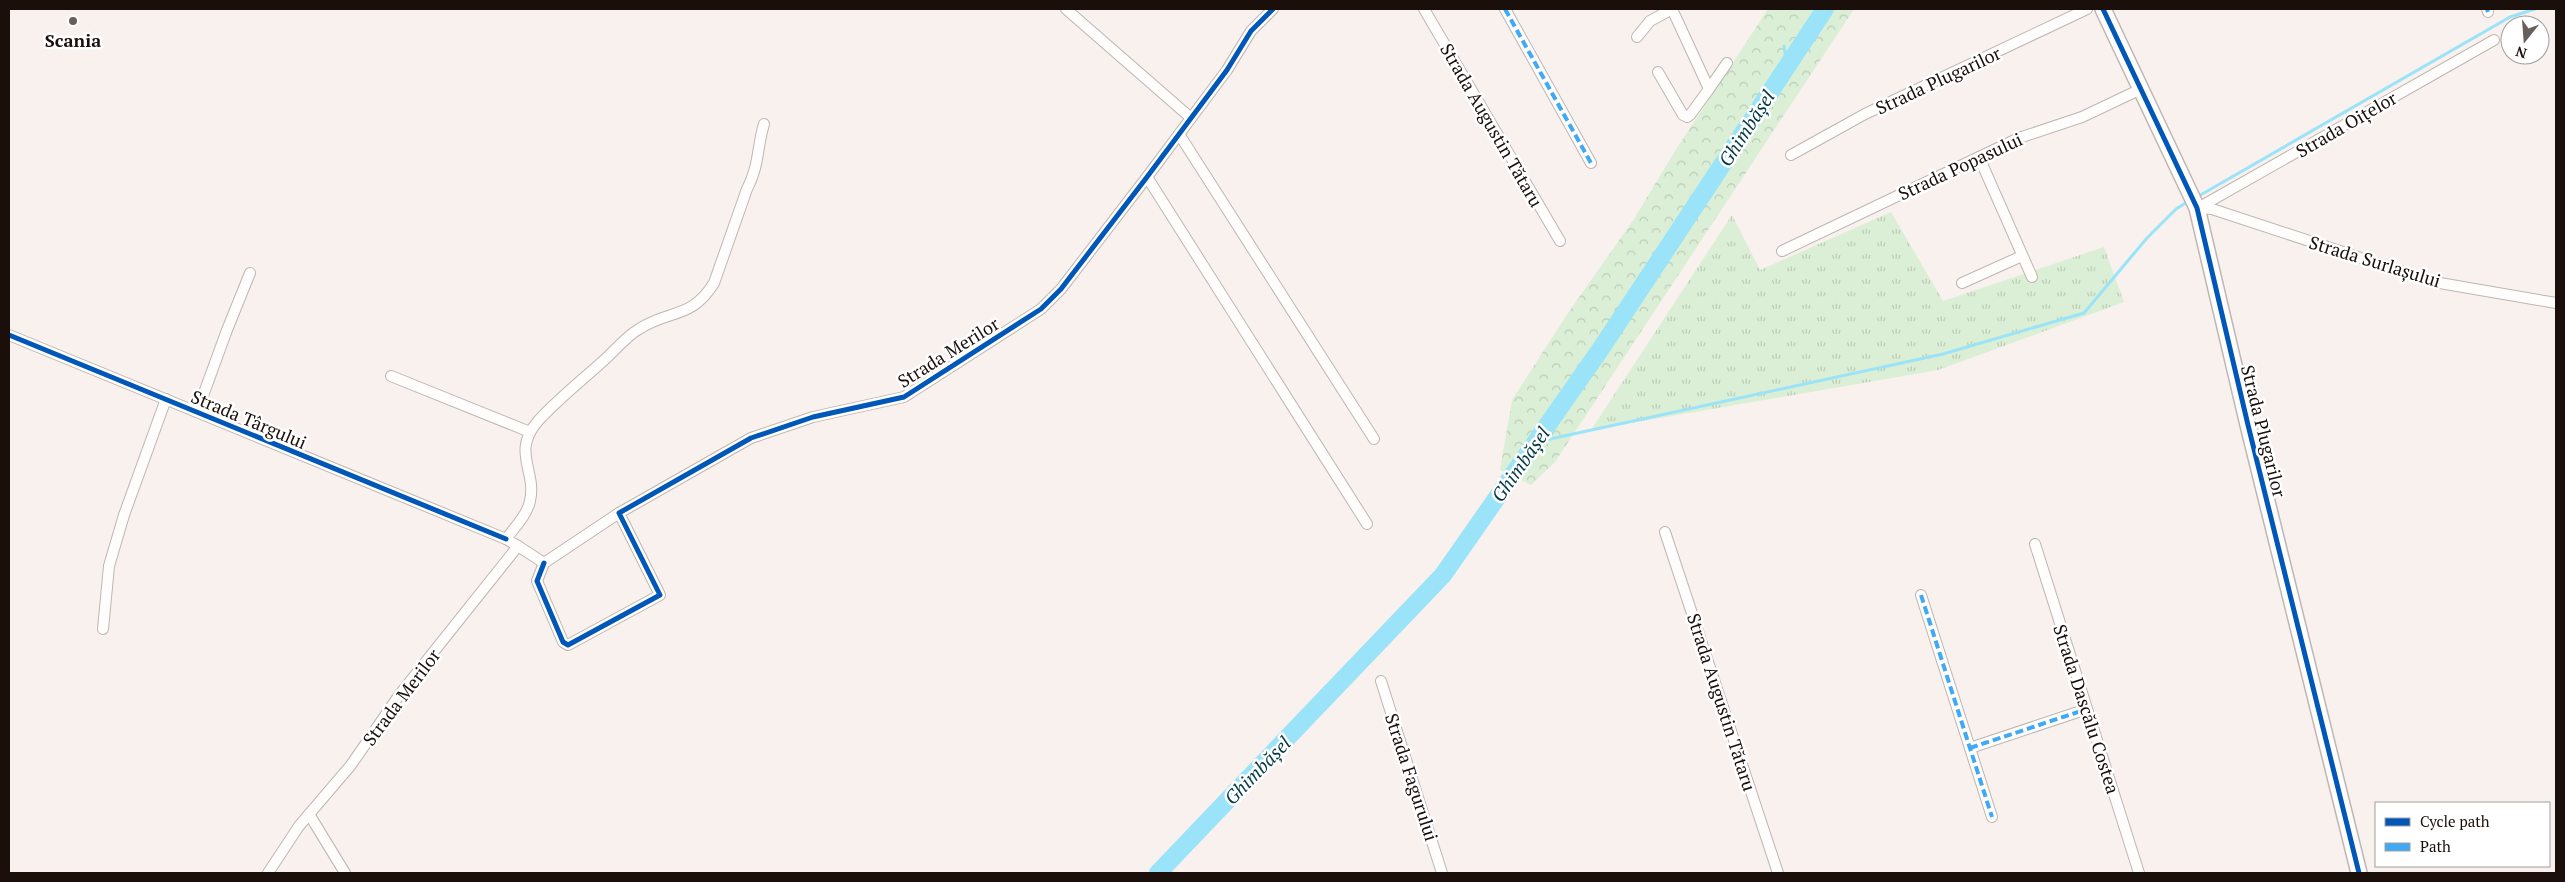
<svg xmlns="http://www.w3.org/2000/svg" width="2565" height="882" font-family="'PT Serif',serif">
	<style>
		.grass { fill: url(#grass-tufts) }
		.forest { fill: url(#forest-crowns) }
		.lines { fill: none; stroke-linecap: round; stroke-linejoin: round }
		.stream { stroke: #9ae3f8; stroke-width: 3 }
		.river { stroke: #9ae3f8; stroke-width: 18 }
		.street-casing { stroke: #beb6b2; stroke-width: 12 }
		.secondary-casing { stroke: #beb6b2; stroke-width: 18 }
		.street { stroke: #fefdfc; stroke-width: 10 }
		.secondary { stroke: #fefdfc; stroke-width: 15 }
		.quiet { stroke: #3fa9f5; stroke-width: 4; stroke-dasharray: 8 4; stroke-linecap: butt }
		.cycleway-casing { stroke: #fff; stroke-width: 8 }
		.cycleway { stroke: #0057b8; stroke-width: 5 }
		.poi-dot { fill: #685e5a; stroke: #fff; stroke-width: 2 }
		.labels { text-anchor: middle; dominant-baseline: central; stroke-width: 5; stroke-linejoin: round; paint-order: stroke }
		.poi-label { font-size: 18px; font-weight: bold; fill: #1a0f0a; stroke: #fff }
		.street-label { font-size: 18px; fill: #1a0f0a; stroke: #fff }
		.water-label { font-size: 19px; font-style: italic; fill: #033845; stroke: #fff }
	</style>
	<defs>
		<pattern id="grass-tufts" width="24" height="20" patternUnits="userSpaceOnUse" patternTransform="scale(1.25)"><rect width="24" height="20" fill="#dbefd7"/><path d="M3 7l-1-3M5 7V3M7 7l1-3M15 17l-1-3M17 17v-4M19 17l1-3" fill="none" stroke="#bbccb7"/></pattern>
		<pattern id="forest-crowns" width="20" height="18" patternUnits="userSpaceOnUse" patternTransform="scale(1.25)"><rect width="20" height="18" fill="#dbefd7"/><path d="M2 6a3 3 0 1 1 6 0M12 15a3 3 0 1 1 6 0" fill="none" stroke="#bbccb7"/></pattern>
	</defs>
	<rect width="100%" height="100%" fill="#f8f1ee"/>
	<path class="grass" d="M1891,212L1943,301L2104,247L2124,302L1938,370L1591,430L1732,215L1760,270Z"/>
	<path class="forest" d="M1768,9H1854L1555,462L1531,485L1500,470L1512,400L1568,313L1634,219L1675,151Z"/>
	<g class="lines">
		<g class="stream">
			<path d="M1784,46L1787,67"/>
			<path d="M2197,197L2510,17L2535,9"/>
			<path d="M1536,442L1943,354L2084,313L2147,238L2176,209L2189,201"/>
		</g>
		<path class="river" d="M1158,873L1443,575L1602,347L1825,9"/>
		<defs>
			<g id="street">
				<path d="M1066,9L1191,118"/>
				<path d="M1424,9L1560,241"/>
				<path d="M1505,9L1591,163"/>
				<path d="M2487,9L2488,12"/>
				<path d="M1637,37L1650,21L1672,9"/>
				<path d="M1658,72L1683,115L1687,117L1690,115L1709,89L1672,9"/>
				<path d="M1709,89L1727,63"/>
				<path d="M1179,134L1374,439"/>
				<path d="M1791,155L1865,114L2087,9"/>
				<path d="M1979,157L2032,277"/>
				<path d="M1147,177L1367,524"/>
				<path d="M2197,208L2212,209L2434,282L2556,303"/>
				<path d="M2198,208L2494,40"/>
				<path d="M1782,251L2019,138L2082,117L2141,89"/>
				<path d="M1962,283L2022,256"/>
				<path d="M9,335L506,539"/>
				<path d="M391,376L530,432"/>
				<path d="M197,412L227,330L250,273"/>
				<path d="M1665,532L1778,873"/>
				<path d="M2035,544L2139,873"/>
				<path d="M518,546L506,539C515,527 527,515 530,501C537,471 511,452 538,421C557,400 581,381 602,362C614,352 625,337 639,329C669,309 691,320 714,283L747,189C759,167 757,147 764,124"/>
				<path d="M544,563L537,581L563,642L568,645L660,595L619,513L751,438L813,417L904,397L1041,309L1061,289L1147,177L1227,70L1251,31L1273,9"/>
				<path d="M1921,595L1992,817"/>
				<path d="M103,629L109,566L124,515L166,399"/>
				<path d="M1381,681L1442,873"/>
				<path d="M1970,748L2087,709"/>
				<path d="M309,814L345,873"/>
				<path d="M268,873L299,826L351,765L400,694L518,546L544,563L619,513"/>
			</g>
			<path id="secondary" d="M2103,9L2197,208L2248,425L2359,873"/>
		</defs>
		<use href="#street" class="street-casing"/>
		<use href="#secondary" class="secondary-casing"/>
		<use href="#street" class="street"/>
		<use href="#secondary" class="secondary"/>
		<g class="quiet">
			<path d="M1505,9L1591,163"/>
			<path d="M2487,9L2488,12"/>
			<path d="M1921,595L1992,817"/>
			<path d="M1970,748L2087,709"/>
		</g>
		<defs>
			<g id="cycleway">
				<path d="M2103,9L2197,208L2248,425L2359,873"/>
				<path d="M9,335L506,539"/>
				<path d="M544,563L537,581L563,642L568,645L660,595L619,513L751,438L813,417L904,397L1041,309L1061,289L1147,177L1227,70L1251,31L1273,9"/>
			</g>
		</defs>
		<use href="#cycleway" class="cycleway-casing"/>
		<use href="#cycleway" class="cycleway"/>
	</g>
	<circle class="poi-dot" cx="73" cy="21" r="5"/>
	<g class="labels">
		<g class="poi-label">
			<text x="73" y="40">Scania</text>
		</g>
		<g class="street-label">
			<text transform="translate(1938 80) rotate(-25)">Strada Plugarilor</text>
			<text transform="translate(2346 124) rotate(-30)">Strada Oițelor</text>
			<text transform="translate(1492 125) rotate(60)">Strada Augustin Tătaru</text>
			<text transform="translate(1960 166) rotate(-25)">Strada Popasului</text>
			<text transform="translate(2375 261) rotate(17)">Strada Surlașului</text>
			<text transform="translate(948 352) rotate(-32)">Strada Merilor</text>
			<text transform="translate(249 419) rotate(23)">Strada Târgului</text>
			<text transform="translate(2264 431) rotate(76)">Strada Plugarilor</text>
			<text transform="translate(401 697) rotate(-53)">Strada Merilor</text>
			<text transform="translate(1722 702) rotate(72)">Strada Augustin Tătaru</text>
			<text transform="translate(2087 709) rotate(72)">Strada Dascălu Costea</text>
			<text transform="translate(1412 777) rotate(72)">Strada Fagurului</text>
		</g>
		<g class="water-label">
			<text transform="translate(1746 128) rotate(-57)">Ghimbășel</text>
			<text transform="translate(1520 464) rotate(-55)">Ghimbășel</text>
			<text transform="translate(1257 770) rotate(-46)">Ghimbășel</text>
		</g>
	</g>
	<rect width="2565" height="882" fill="none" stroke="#1a0f0a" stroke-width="20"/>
	<rect x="2375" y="802" width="175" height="65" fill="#ffffff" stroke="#a39f9d"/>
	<rect x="2385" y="818" width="25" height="8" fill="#0057b8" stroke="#a39f9d"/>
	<text x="2420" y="827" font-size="15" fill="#1a0f0a">Cycle path</text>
	<rect x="2385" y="843" width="25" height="8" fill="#3fa9f5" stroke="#a39f9d"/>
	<text x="2420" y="852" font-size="15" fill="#1a0f0a">Path</text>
	<g transform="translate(2525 40) rotate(197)"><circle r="24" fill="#ffffff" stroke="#a39f9d"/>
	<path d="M0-4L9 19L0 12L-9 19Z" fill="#685e5a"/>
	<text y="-8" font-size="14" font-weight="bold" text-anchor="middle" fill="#1a0f0a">N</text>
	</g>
</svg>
